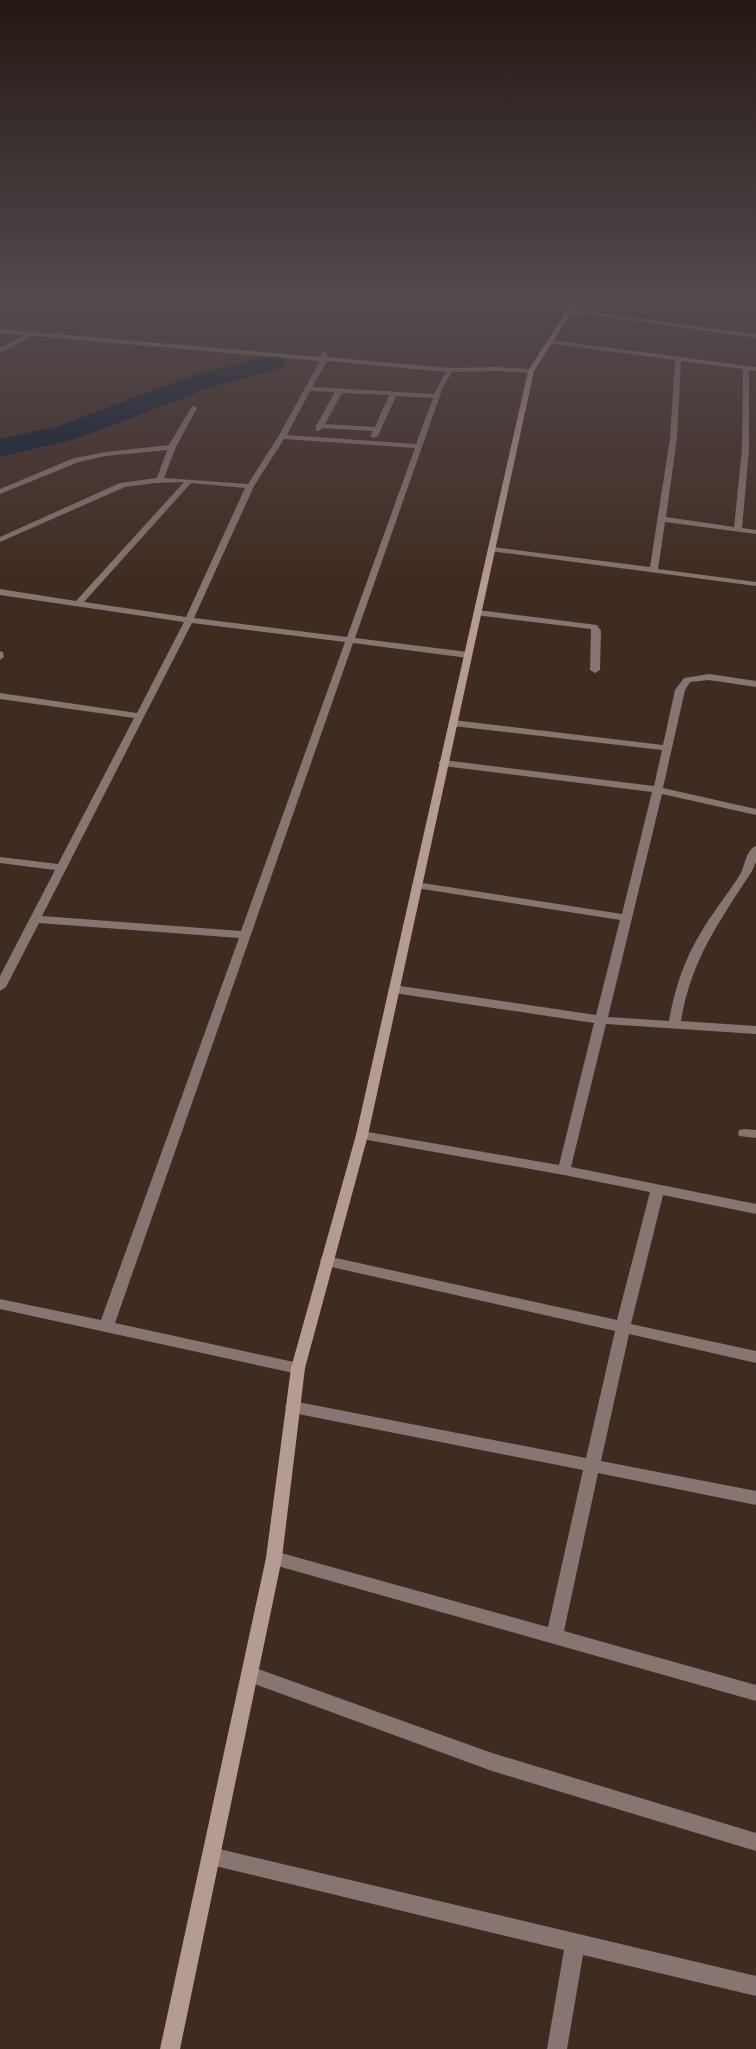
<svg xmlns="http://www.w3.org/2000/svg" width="756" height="2049" font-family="Raleway,sans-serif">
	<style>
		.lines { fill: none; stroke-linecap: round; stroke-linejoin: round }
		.river { fill: #06192e; fill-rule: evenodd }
		.service { fill: #867570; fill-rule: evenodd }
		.minor { fill: #867570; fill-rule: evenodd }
		.secondary { fill: #b69b94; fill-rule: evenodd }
	</style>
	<rect width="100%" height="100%" fill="#402b21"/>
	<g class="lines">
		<path class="river" d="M274,355L283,358L287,363L283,368L215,386L76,439L0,457V439L58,426L197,374Z"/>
		<path class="service" d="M31,333L36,334L0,353V348Z"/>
		<g class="minor">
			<path d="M570,309L756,334V338L568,312Z"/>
			<path d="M0,329L321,357V354L324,352L327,354V357L450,368L496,367L531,369L534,371L531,373L496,371L452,372L443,387L355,638L468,652L472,655L468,658L353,643L115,1323L303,1364L305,1368L303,1372L298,1374L0,1309V1299L101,1320L239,938L39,923L6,987L0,991V976L55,870L0,863V857L58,864L134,718L0,699V693L137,713L184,622L0,595V589L76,601L184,482L155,483L125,487L0,542V537L120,483L157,478L167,450L106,456L79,462L0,494V489L74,458L106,452L169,445L191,408L194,406L197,408L176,447L164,478L248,484L278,437L320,361L0,333ZM327,361L446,372L434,394L312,387ZM310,391L335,392L316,426V431H320L322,428L373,431L370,436L374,438L378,436L396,396L433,398L416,444L287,435ZM342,393L389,395L375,427L325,424ZM284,439L415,448L347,637L194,618L254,486ZM191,483L245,488L186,617L84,602ZM192,623L345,642L241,931L42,916Z"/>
			<path d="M550,340L756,367V371L749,370V449L742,528L756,530V534L665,522L658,569L756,582V586L490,551L489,549L493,547L650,567L670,438L675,360L548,343L547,342ZM681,361L743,369L742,449L734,527L666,517L677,438Z"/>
			<path d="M478,610L597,625L601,631L600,670L595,673L590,670L591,629L475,615V611Z"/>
			<path d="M0,651L3,652L4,657L0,660Z"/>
			<path d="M709,674L756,681V687L709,680L690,682L685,690L663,788L756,809V815L662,794L608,1017L669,1021C674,991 684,960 700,934C712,913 728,894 741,873C745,864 747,849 756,846V862L752,871C719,922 691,960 681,1021L756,1026V1034L606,1024L571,1167L756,1204V1214L663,1195L631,1324L756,1351V1363L629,1334L601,1461L756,1491V1505L598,1473L564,1631L756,1685V1701L274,1565L268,1563L266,1558L268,1553L274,1551L548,1627L583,1470L293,1413L288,1411L285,1407L288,1403L293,1401L586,1458L615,1331L327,1266L322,1265L320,1261L322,1257L327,1256L617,1320L650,1192L564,1175L362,1139L357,1138L356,1135L357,1132L362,1131L559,1165L594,1023L394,993L388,989L394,985L596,1015L620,920L416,888L411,885L416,882L622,914L652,792L443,766L438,763L443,760L654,786L662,750L453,726L448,723L453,720L663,745L675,690L684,678Z"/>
			<path d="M744,1129L756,1130V1138L739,1136L738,1133L739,1130Z"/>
			<path d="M250,1666L492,1753L756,1833V1851L492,1771L244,1680L241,1674L244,1668Z"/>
			<path d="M211,1847L756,1976V1996L583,1955L567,2049H547L564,1950L211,1865L204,1863L202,1856L204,1849Z"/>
		</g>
		<path class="secondary" d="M575,297H581L534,371L368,1135L305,1368L282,1558L180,2049H160L266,1558L291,1368L356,1135L528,371Z"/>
	</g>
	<linearGradient id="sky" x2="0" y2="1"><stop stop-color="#231812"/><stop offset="0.51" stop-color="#534a4e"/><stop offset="1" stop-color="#534a4e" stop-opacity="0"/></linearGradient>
	<rect width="756" height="584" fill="url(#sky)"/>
</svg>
